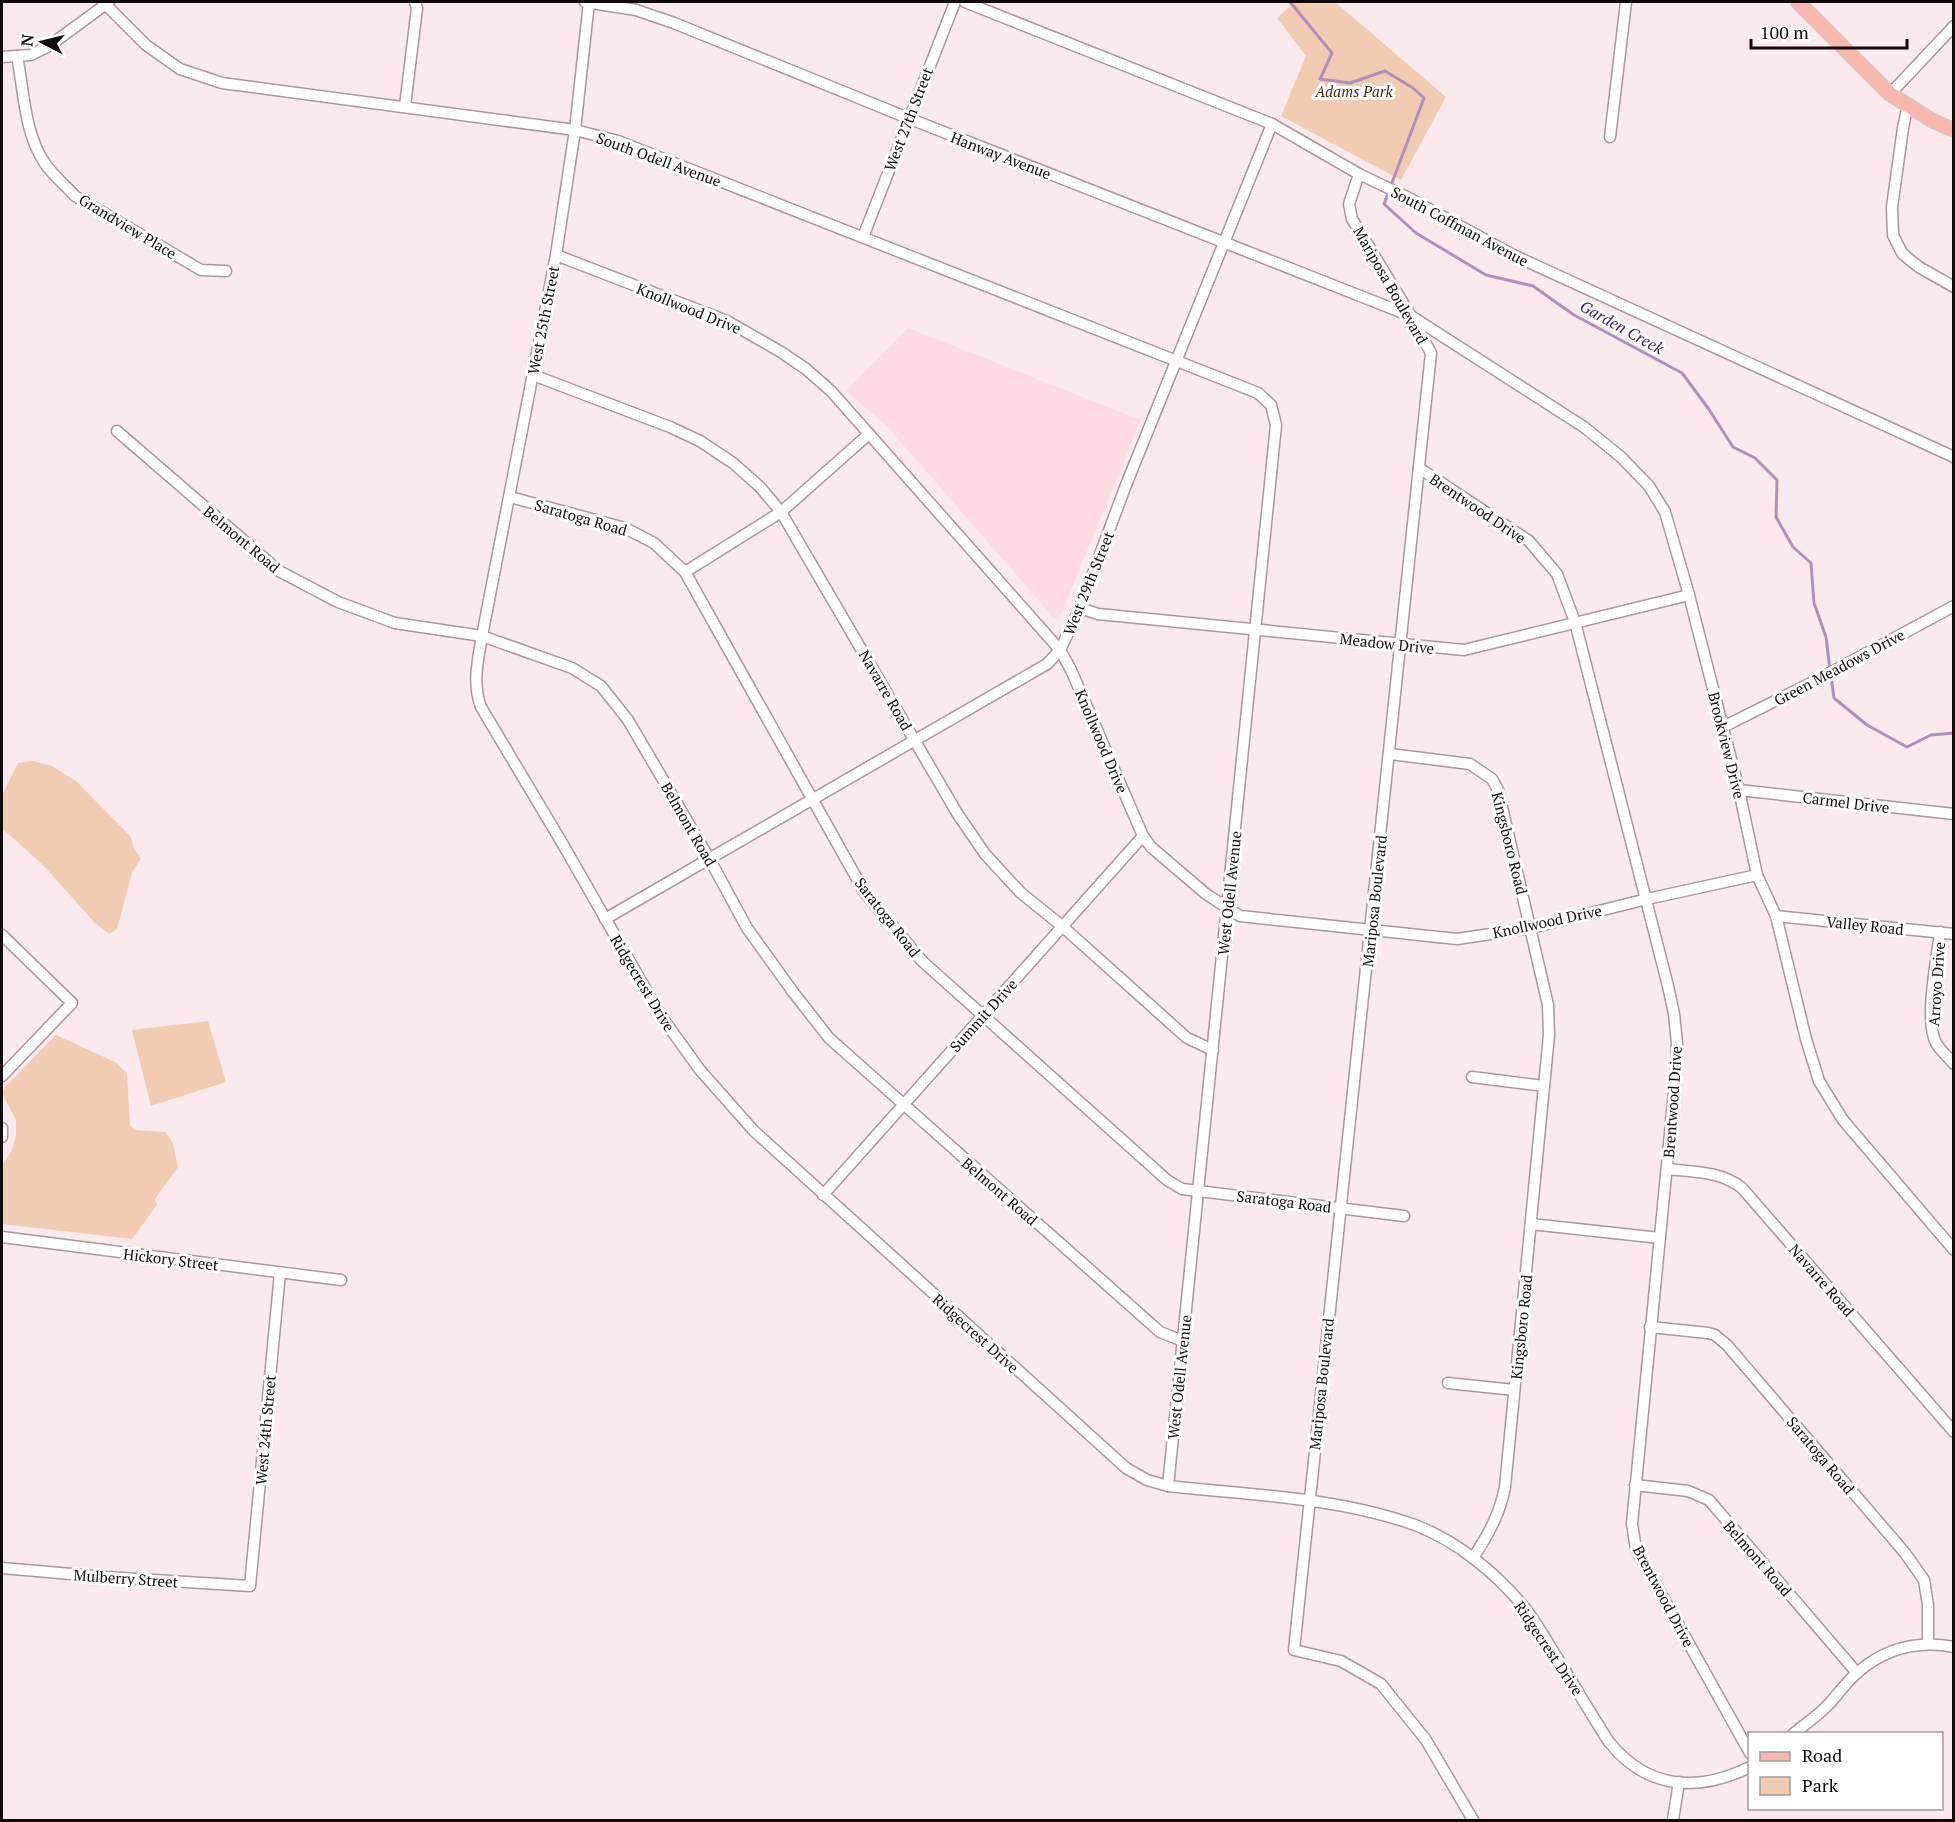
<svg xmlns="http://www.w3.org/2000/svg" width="1955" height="1822" font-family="'PT Serif',serif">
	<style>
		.built { fill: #fedae1 }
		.green { fill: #f1cbb2 }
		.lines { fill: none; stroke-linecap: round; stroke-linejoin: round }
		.stream { stroke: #b08fbe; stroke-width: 3 }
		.minor-casing { stroke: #af959a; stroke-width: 13 }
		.major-casing { stroke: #cfcece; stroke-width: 16 }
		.minor { stroke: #fff; stroke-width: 10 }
		.major { stroke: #f8b7ad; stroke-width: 14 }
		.labels { text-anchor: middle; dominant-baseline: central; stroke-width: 6; stroke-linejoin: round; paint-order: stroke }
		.park-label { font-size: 15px; font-style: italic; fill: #4d2b11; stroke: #fff }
		.street-label { font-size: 15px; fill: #11090b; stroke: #fff }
		.water-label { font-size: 16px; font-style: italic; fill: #4b225c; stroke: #fff }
	</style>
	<rect width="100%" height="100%" fill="#fbeaed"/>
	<path class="built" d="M908,328L1141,420L1061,614L1056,618L1052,616L887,426L846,391Z"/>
	<g class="green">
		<path d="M1295,2H1335L1446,97L1401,180L1281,116L1306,56L1277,18Z"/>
		<path d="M33,761L52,766L76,781L131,837L134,849L141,858L132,873L117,929L109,934L95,923L45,867L2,828V795L18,763Z"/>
		<path d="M208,1021L226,1082L151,1106L132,1030Z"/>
		<path d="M56,1035L115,1062L127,1073L130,1125L135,1130L166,1132L173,1144L178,1167L155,1199L157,1205L132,1239L2,1224V1166L12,1150L16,1136V1120L2,1093L5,1087Z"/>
	</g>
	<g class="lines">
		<g class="stream">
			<path d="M1290,2L1332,53L1320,79L1350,83L1385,71L1413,88L1424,98L1384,204L1416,233L1486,275L1533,286L1574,315L1682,373L1708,408L1733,447L1755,458L1777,480L1776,517L1793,547L1811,563L1814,603L1826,637L1830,670"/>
			<path d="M1831,676L1834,698L1867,725L1907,747L1931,735L1954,733"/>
		</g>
		<defs>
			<g id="minor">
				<path d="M103,2L146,45L180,69L222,83L575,130L618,141L1258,393L1271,405L1276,425L1168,1486"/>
				<path d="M585,2L636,10L674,23L908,118L1411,316L1584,427L1621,457L1649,486L1665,512L1689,595L1739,790L1757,875L1776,916L1806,1039L1819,1081L1843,1120L1954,1250"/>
				<path d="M589,2L575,130L556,255L482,636C478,660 472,683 481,707L565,848L661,1016L700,1070L754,1131L1126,1468L1147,1480L1168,1486C1250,1495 1337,1497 1415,1525C1457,1541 1496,1573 1524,1607C1536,1622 1546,1640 1556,1656C1574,1685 1591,1714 1609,1742C1647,1789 1697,1793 1750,1767"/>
				<path d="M965,2L1272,124L1359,174L1407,197L1513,255L1954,457"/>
				<path d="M17,56C24,91 24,134 46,165C54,176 66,186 75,196L201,270L226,271"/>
				<path d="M2,57L31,55L49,46L109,2"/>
				<path d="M1890,94L1954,26"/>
				<path d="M1908,104L1903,128L1892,207L1893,235L1902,253L1910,260L1919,267L1954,287"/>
				<path d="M405,106L417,8L415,2"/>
				<path d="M1610,137L1626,2"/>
				<path d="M1359,174L1349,204L1352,219L1411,316L1431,353C1386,785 1337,1217 1294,1650L1341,1661L1381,1684L1426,1740L1473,1820"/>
				<path d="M863,237L955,2"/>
				<path d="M556,255L727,321L781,352L806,369L831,391L1060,650L1071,670L1143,836L1151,847L1206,894L1240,916L1457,939L1531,928L1647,899L1757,875"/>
				<path d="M533,375L670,427L700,441L733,463L760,487L781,512L957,813L985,854L1021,893L1062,926L1187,1038L1213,1050"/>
				<path d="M117,431L279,571L338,602L395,623L482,636L572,668L601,686L628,720L710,860L747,928L793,992L829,1038L1160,1332L1183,1341"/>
				<path d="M1419,468L1529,541L1557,574L1575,622L1668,986L1674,1014L1677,1043L1676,1072L1632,1524L1636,1549L1750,1753"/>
				<path d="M510,497L625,528L654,543L685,572L865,893L922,961L1167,1180L1182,1189L1404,1216"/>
				<path d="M685,572L781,512L869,434"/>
				<path d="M1080,608L1098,614L1464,650L1689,595"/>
				<path d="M1723,727L1815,681L1954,606"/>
				<path d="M1390,754L1470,764L1492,779L1498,790L1548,1005L1549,1035L1505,1487C1500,1514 1488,1535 1473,1558"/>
				<path d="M1739,790L1954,814"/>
				<path d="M1776,916L1954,934"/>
				<path d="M605,919L1047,664L1060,650L1080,608L1126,485L1272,124"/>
				<path d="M1940,932C1937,959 1924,1020 1936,1043C1940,1050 1948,1057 1954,1064"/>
				<path d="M2,935L72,1003L2,1076"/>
				<path d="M1472,1077L1544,1086"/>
				<path d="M2,1128V1137"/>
				<path d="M1667,1169C1693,1172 1721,1171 1742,1188L1954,1432"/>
				<path d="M823,1195L1143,836"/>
				<path d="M1531,1224L1660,1238"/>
				<path d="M2,1237L341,1280"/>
				<path d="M1650,1327L1708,1333L1715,1335L1727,1345L1905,1553L1924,1580L1928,1605V1644"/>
				<path d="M1448,1383L1514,1390"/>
				<path d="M1635,1485L1688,1491L1709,1500L1857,1673"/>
				<path d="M2,1568L106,1577L250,1586L280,1273"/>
				<path d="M1793,1734C1804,1725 1816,1717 1826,1707C1837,1696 1846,1682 1858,1672C1885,1649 1918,1640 1954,1647"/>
				<path d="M1673,1820L1679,1782"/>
			</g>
			<path id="major" d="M1798,2L1890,94L1933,121L1954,130"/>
		</defs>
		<use href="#minor" class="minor-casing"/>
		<use href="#major" class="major-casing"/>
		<use href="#minor" class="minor"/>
		<use href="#major" class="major"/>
	</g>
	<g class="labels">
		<g class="park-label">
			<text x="1354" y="91">Adams Park</text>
		</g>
		<g class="street-label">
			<text transform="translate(908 119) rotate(-69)">West 27th Street</text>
			<text transform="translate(1001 155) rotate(21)">Hanway Avenue</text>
			<text transform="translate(659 159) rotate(20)">South Odell Avenue</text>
			<text transform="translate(128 226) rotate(31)">Grandview Place</text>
			<text transform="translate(1460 226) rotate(28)">South Coffman Avenue</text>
			<text transform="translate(1391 285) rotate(60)">Mariposa Boulevard</text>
			<text transform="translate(689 308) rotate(22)">Knollwood Drive</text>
			<text transform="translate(543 320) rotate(-79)">West 25th Street</text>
			<text transform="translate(1478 508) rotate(34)">Brentwood Drive</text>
			<text transform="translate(581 517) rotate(16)">Saratoga Road</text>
			<text transform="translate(242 539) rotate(40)">Belmont Road</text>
			<text transform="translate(1088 583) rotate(-68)">West 29th Street</text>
			<text transform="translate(1387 643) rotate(6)">Meadow Drive</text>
			<text transform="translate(1839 667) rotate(-28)">Green Meadows Drive</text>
			<text transform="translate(886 690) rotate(60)">Navarre Road</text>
			<text transform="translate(1102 741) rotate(67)">Knollwood Drive</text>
			<text transform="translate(1727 745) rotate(76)">Brookview Drive</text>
			<text transform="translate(1846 802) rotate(7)">Carmel Drive</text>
			<text transform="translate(689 824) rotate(60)">Belmont Road</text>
			<text transform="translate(1510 843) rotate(76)">Kingsboro Road</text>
			<text transform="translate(1229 893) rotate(-84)">West Odell Avenue</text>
			<text transform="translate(1374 901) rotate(-84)">Mariposa Boulevard</text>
			<text transform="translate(888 917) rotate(52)">Saratoga Road</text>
			<text transform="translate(1547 921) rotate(-12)">Knollwood Drive</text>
			<text transform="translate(1865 925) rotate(6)">Valley Road</text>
			<text transform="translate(643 983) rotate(59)">Ridgecrest Drive</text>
			<text transform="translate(1936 984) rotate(-86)">Arroyo Drive</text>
			<text transform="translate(983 1015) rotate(-48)">Summit Drive</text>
			<text transform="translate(1672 1102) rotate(-86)">Brentwood Drive</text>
			<text transform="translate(1000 1191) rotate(41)">Belmont Road</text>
			<text transform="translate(1284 1201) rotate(7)">Saratoga Road</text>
			<text transform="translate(171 1259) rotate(7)">Hickory Street</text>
			<text transform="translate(1822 1280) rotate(49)">Navarre Road</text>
			<text transform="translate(1521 1327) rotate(-84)">Kingsboro Road</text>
			<text transform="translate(976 1333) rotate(42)">Ridgecrest Drive</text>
			<text transform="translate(1179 1377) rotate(-84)">West Odell Avenue</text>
			<text transform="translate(1321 1384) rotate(-84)">Mariposa Boulevard</text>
			<text transform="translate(265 1430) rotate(-85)">West 24th Street</text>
			<text transform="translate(1821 1455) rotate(50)">Saratoga Road</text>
			<text transform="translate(1758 1558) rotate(49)">Belmont Road</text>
			<text transform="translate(126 1578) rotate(4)">Mulberry Street</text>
			<text transform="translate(1664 1596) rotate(62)">Brentwood Drive</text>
			<text transform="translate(1549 1648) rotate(56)">Ridgecrest Drive</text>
		</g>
		<g class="water-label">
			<text transform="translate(1622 327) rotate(29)">Garden Creek</text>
		</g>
	</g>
	<rect width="1955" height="1822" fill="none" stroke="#11090b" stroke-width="6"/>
	<rect x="1748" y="1732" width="195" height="78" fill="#ffffff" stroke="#a09d9d" stroke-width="1.5"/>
	<rect x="1760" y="1752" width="30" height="9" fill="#f8b7ad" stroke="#a09d9d" stroke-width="1.5"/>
	<text x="1802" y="1762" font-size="18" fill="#11090b">Road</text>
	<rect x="1760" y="1777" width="30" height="18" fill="#f1cbb2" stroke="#a09d9d" stroke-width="1.5"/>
	<text x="1802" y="1792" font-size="18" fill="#11090b">Park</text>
	<g transform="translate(42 42) rotate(277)" stroke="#ffffff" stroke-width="4.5" paint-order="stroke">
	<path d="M0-4.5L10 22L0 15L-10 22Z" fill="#11090b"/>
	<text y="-9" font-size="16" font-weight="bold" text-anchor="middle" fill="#11090b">N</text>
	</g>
	<path d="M1751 39v9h156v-9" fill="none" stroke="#11090b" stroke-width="3"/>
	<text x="1760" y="39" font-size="18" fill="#11090b" stroke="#ffffff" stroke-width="4.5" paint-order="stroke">100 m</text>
</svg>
